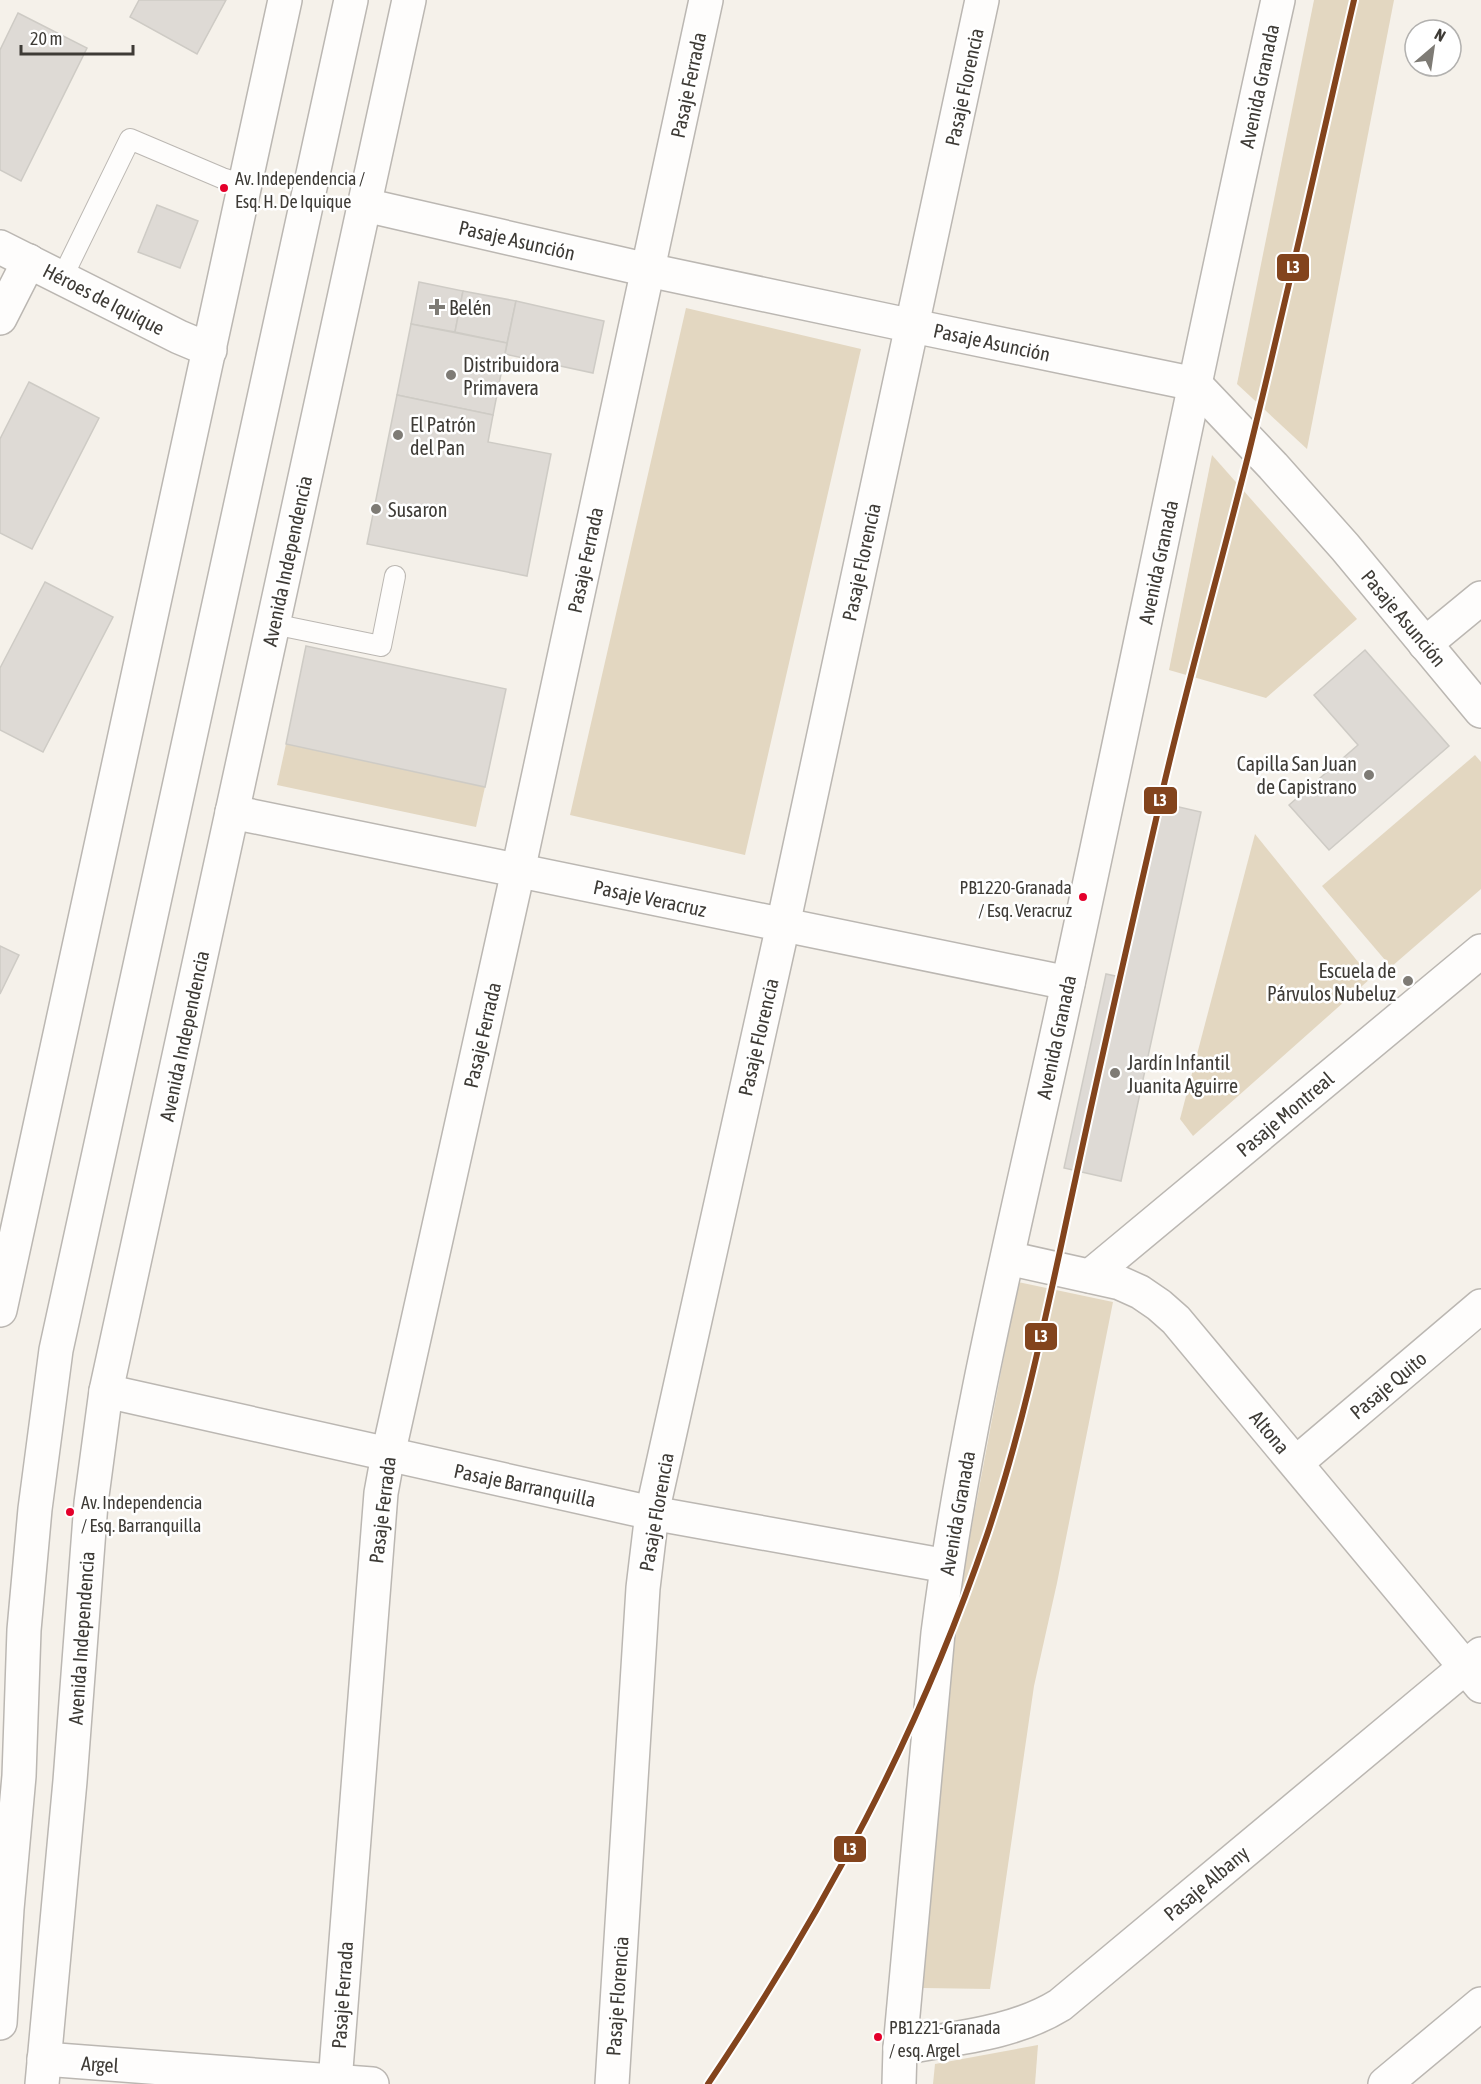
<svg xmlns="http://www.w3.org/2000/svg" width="1481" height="2084" font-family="'Asap Condensed',sans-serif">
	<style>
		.green { fill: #e3d7c1 }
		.building { fill: #dedad5; stroke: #cecbc5; stroke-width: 1.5 }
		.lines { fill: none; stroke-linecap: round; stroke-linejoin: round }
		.lane-casing { stroke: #bbb7b2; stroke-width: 22 }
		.street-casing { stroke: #bbb7b2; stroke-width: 36 }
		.secondary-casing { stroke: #bbb7b2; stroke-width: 36 }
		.primary-casing { stroke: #bbb7b2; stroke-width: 36 }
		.lane { stroke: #fefdfc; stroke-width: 20 }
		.street { stroke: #fefdfc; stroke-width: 33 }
		.secondary { stroke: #fefdfc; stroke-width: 33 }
		.primary { stroke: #fefdfc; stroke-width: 33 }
		.metro-1-casing { stroke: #fff; stroke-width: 10 }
		.metro-1 { stroke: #83441d; stroke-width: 6 }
		.bus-dot { fill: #e4002b; stroke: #fff; stroke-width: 2 }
		.poi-dot { fill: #7e7b75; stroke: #fff; stroke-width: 2 }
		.labels { text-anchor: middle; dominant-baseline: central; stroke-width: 5; stroke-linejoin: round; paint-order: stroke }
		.bus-label { font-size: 18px; fill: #3e3b36; stroke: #fff; text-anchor: start }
		.street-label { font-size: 20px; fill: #3e3b36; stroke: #fff }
		.poi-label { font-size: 20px; fill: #3e3b36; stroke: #fff; text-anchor: start }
		.line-badge { stroke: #fff; stroke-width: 2 }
		.badge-label { font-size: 16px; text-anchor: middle; font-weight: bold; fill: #fff }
	</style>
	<rect width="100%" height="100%" fill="#f5f1ea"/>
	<g class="green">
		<path d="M1314,0H1394L1307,449L1237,384Z"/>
		<path d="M686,308L861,349L745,855L570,815Z"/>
		<path d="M1212,455L1357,619L1266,698L1169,670Z"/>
		<path d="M286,744L485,787L476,827L277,785Z"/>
		<path d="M1475,755L1481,762V889L1391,967L1322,886Z"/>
		<path d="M1255,834L1371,978L1193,1136L1180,1119Z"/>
		<path d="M1018,1282L1113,1302L1057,1583L1034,1686L990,1989L923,1988L939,1757L963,1573Z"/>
		<path d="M1038,2045L1035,2084H933L935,2064Z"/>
	</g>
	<g class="building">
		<path d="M139,0H226L197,54L130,17Z"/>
		<path d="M18,13L87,48L21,181L0,170V50Z"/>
		<path d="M157,205L198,221L180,268L138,252Z"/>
		<path d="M419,282L463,291L455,332L411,324Z"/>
		<path d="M463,291L516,301L507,343L455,332Z"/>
		<path d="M516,301L604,321L593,373L505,354Z"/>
		<path d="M411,324L507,343L493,415L397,395Z"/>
		<path d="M29,382L99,418L32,549L0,533V439Z"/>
		<path d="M397,395L493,415L488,442L551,454L527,576L367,544Z"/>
		<path d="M45,582L113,617L43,752L0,730V668Z"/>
		<path d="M306,646L506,689L485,787L286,744Z"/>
		<path d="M1365,650L1449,746L1329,850L1289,805L1358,745L1314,695Z"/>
		<path d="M1157,802L1201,812L1121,1181L1064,1168L1106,974L1120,977Z"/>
		<path d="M0,946L19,955L0,994Z"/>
	</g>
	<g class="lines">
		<defs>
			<g id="lane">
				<path d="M62,278L130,139L222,178L245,185"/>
				<path d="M273,624L381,646L395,576"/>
			</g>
			<g id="street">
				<path d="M365,205L648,270L913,326L1195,384L1273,466L1345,547L1481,711"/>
				<path d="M0,247L179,337L210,350"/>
				<path d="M0,318L29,261"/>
				<path d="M1425,644L1481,598"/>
				<path d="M232,812L1068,983"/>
				<path d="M1008,1258L1120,1283L1140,1292L1159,1305L1176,1320L1481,1686"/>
				<path d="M1090,1276L1481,951"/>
				<path d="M106,1391L652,1513L947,1566"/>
				<path d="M1296,1463L1481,1306"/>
				<path d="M900,2048C954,2038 1013,2034 1060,2005L1481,1654"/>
				<path d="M44,2059L372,2084"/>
				<path d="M335,2082L381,1493L388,1455L518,871L706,0"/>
				<path d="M42,2084L70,1781L91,1503L106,1391L409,0"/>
				<path d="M612,2084L643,1588L652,1513L783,925L982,0"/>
				<path d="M1385,2084L1481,2004"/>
			</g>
			<path id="secondary" d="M899,2084L900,2048L938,1633C966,1415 1022,1198 1068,984C1139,656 1205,327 1278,0"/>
			<g id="primary">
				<path d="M0,1310L285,0"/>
				<path d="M0,2023L7,1909L19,1776L24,1630L35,1509L56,1350L351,0"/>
			</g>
		</defs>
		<use href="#lane" class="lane-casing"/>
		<use href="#street" class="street-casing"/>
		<use href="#secondary" class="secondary-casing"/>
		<use href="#primary" class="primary-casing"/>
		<use href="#lane" class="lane"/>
		<use href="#street" class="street"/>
		<use href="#secondary" class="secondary"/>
		<use href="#primary" class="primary"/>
		<defs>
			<path id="metro-1" d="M708,2084C825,1910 919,1734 987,1535C1026,1419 1049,1300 1075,1181C1101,1059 1129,937 1157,815C1184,693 1219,573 1249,452C1286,302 1319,151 1354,0"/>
		</defs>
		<use href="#metro-1" class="metro-1-casing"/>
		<use href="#metro-1" class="metro-1"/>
	</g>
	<g class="bus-dot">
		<circle cx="224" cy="188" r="5"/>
		<circle cx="1083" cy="897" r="5"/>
		<circle cx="70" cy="1512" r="5"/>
		<circle cx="878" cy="2037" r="5"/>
	</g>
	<g class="poi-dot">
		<path d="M434 298h6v6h6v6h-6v6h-6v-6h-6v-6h6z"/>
		<circle cx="451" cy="375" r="6"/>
		<circle cx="398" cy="435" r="6"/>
		<circle cx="376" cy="509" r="6"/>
		<circle cx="1369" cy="775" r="6"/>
		<circle cx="1408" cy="981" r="6"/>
		<circle cx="1115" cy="1073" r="6"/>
	</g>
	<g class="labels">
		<g class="bus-label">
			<text x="235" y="178">Av. Independencia /<tspan x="235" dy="23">Esq. H. De Iquique</tspan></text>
			<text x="1072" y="887" text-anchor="end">PB1220-Granada<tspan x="1072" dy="23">/ Esq. Veracruz</tspan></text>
			<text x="81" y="1502">Av. Independencia<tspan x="81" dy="23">/ Esq. Barranquilla</tspan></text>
			<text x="889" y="2027">PB1221-Granada<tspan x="889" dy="23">/ esq. Argel</tspan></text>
		</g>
		<g class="street-label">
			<text transform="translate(688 85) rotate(-78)">Pasaje Ferrada</text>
			<text transform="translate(1259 86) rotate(-78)">Avenida Granada</text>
			<text transform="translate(964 87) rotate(-78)">Pasaje Florencia</text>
			<text transform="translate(517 240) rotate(13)">Pasaje Asunción</text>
			<text transform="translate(104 299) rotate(27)">Héroes de Iquique</text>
			<text transform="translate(992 342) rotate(12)">Pasaje Asunción</text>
			<text transform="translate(585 560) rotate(-78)">Pasaje Ferrada</text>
			<text transform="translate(287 561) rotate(-78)">Avenida Independencia</text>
			<text transform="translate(861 562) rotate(-78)">Pasaje Florencia</text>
			<text transform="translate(1158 562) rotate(-78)">Avenida Granada</text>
			<text transform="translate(1404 618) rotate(50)">Pasaje Asunción</text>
			<text transform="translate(650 898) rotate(12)">Pasaje Veracruz</text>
			<text transform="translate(482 1035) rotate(-77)">Pasaje Ferrada</text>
			<text transform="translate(184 1036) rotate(-78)">Avenida Independencia</text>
			<text transform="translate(758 1037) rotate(-77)">Pasaje Florencia</text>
			<text transform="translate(1056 1037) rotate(-78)">Avenida Granada</text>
			<text transform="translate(1285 1114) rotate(-40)">Pasaje Montreal</text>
			<text transform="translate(1388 1385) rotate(-40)">Pasaje Quito</text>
			<text transform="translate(1270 1432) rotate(50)">Altona</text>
			<text transform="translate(525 1485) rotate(12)">Pasaje Barranquilla</text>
			<text transform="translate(382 1510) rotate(-83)">Pasaje Ferrada</text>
			<text transform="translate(656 1512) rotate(-80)">Pasaje Florencia</text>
			<text transform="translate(957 1513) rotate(-80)">Avenida Granada</text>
			<text transform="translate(81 1638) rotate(-86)">Avenida Independencia</text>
			<text transform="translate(1206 1883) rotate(-40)">Pasaje Albany</text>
			<text transform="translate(342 1995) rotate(-86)">Pasaje Ferrada</text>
			<text transform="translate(617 1996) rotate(-86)">Pasaje Florencia</text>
			<text transform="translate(100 2064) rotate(4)">Argel</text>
		</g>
		<g class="poi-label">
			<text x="449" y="307">Belén</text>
			<text x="463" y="364">Distribuidora<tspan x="463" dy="23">Primavera</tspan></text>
			<text x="410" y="424">El Patrón<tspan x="410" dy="23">del Pan</tspan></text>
			<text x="388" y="509">Susaron</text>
			<text x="1357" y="763" text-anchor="end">Capilla San Juan<tspan x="1357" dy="23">de Capistrano</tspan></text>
			<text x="1396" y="970" text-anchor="end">Escuela de<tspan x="1396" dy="23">Párvulos Nubeluz</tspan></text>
			<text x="1127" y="1062">Jardín Infantil<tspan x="1127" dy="23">Juanita Aguirre</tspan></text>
		</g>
	</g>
	<g class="line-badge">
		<rect x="1276" y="253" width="34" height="29" rx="6" fill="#83441d"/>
		<rect x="1143" y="786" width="35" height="29" rx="6" fill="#83441d"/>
		<rect x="1024" y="1322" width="34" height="29" rx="6" fill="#83441d"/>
		<rect x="833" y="1835" width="34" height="28" rx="6" fill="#83441d"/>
	</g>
	<g class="badge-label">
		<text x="1293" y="273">L3</text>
		<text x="1160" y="806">L3</text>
		<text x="1041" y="1342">L3</text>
		<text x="850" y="1855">L3</text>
	</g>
	<g transform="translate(1433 48) rotate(29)"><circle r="28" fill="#ffffff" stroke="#b2b1af" stroke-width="1.5"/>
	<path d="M0-4.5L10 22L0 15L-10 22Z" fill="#7e7b75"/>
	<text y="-9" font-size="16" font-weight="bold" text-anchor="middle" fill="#3e3b36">N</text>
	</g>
	<path d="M21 45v9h112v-9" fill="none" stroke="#3e3b36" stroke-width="3"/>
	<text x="30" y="45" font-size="18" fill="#3e3b36" stroke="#ffffff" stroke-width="4.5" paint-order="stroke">20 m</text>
</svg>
